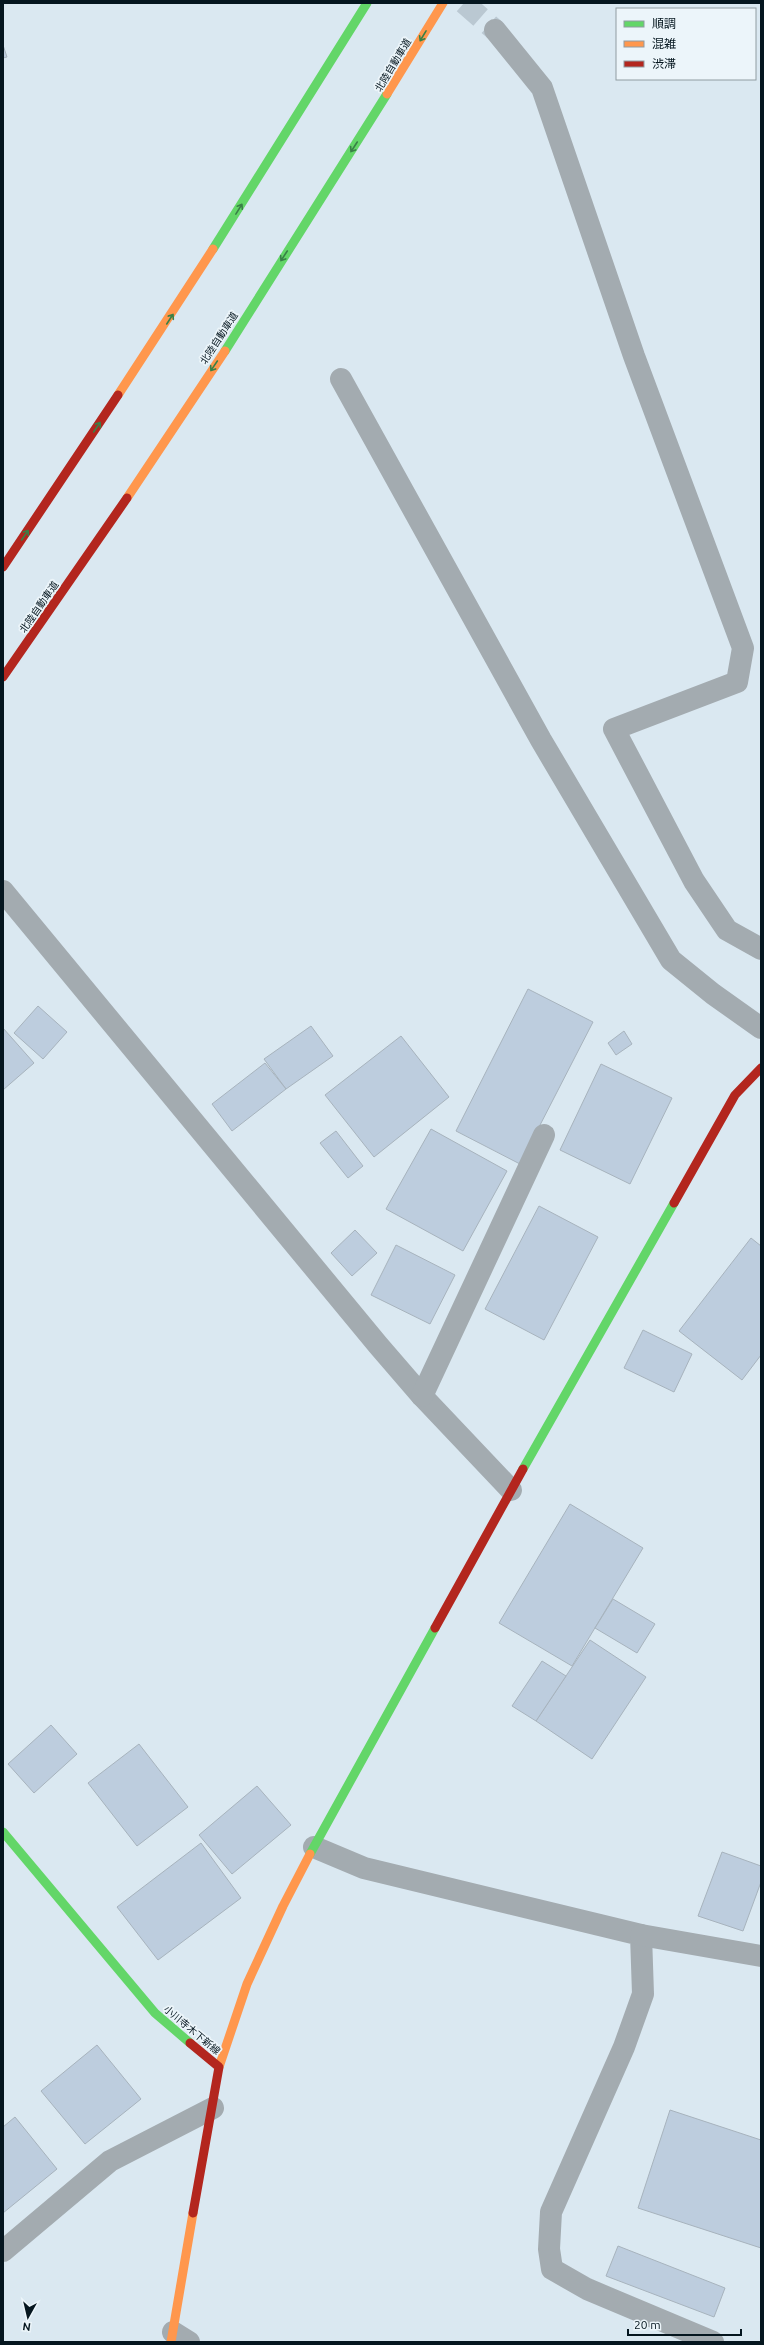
<svg xmlns="http://www.w3.org/2000/svg" width="764" height="2345" font-family="Ubuntu,'Noto Sans JP',sans-serif">
	<style>
		.building { fill: #bdcdde; stroke: #a7b3bd }
		.lines { fill: none; stroke-linecap: round; stroke-linejoin: round }
		.street-tunnel { stroke: #bac8d2; stroke-width: 22; stroke-dasharray: 22 11; stroke-linecap: butt }
		.street { stroke: #a3abb0; stroke-width: 22 }
		.fast { stroke: #63d668; stroke-width: 9 }
		.slow { stroke: #ff974d; stroke-width: 9 }
		.jam { stroke: #b3261e; stroke-width: 9 }
		.oneway { stroke: #398047 }
		.labels { text-anchor: middle; dominant-baseline: central; stroke-width: 3.5; stroke-linejoin: round; paint-order: stroke }
		.street-label { font-size: 10px; fill: #05161f; stroke: #ecf5fa }
	</style>
	<rect width="100%" height="100%" fill="#dae8f1"/>
	<g class="building">
		<path d="M3,45L7,57L3,58Z"/>
		<path d="M528,989L593,1022L520,1164L456,1131Z"/>
		<path d="M38,1006L67,1032L43,1059L14,1033Z"/>
		<path d="M311,1026L333,1056L286,1089L264,1059Z"/>
		<path d="M3,1028L34,1063L3,1090Z"/>
		<path d="M624,1031L632,1044L616,1055L608,1043Z"/>
		<path d="M401,1036L449,1097L374,1157L325,1095Z"/>
		<path d="M265,1063L286,1089L232,1131L212,1104Z"/>
		<path d="M601,1064L672,1098L630,1184L560,1150Z"/>
		<path d="M431,1129L507,1171L463,1251L386,1209Z"/>
		<path d="M336,1131L363,1166L348,1178L320,1143Z"/>
		<path d="M539,1206L598,1237L544,1340L485,1309Z"/>
		<path d="M355,1230L377,1253L352,1276L331,1253Z"/>
		<path d="M751,1238L761,1246V1355L742,1380L679,1331Z"/>
		<path d="M396,1245L455,1275L430,1324L371,1295Z"/>
		<path d="M643,1330L692,1354L674,1392L624,1368Z"/>
		<path d="M570,1504L643,1548L572,1666L499,1623Z"/>
		<path d="M613,1599L655,1624L637,1653L595,1628Z"/>
		<path d="M590,1640L646,1677L592,1759L536,1721Z"/>
		<path d="M542,1661L566,1676L536,1721L512,1706Z"/>
		<path d="M51,1725L77,1754L34,1793L8,1764Z"/>
		<path d="M139,1744L188,1807L137,1846L88,1783Z"/>
		<path d="M257,1786L291,1825L232,1874L199,1835Z"/>
		<path d="M201,1843L241,1898L158,1960L117,1907Z"/>
		<path d="M722,1852L761,1866V1882L743,1931L698,1916Z"/>
		<path d="M97,2045L141,2099L85,2144L41,2091Z"/>
		<path d="M670,2110L761,2140V2248L638,2208Z"/>
		<path d="M15,2117L57,2169L3,2213V2127Z"/>
		<path d="M618,2246L725,2288L714,2317L606,2276Z"/>
	</g>
	<g class="lines">
		<path class="street-tunnel" d="M464,3L495,30"/>
		<g class="street">
			<path d="M495,30L542,88L634,356L743,648L737,682L614,729L694,881L727,930L761,949"/>
			<path d="M341,379L541,740L671,960L713,994L761,1028"/>
			<path d="M3,891L378,1345L422,1396L511,1490"/>
			<path d="M422,1396L544,1135"/>
			<path d="M314,1847L364,1868L641,1935L643,1994L624,2047L551,2212L549,2249L552,2269L587,2289L713,2342"/>
			<path d="M641,1935L761,1956"/>
			<path d="M3,2251L110,2161L213,2108"/>
			<path d="M173,2332L189,2342"/>
		</g>
		<g class="fast">
			<path d="M213,249L367,3"/>
			<path d="M225,351L387,94"/>
			<path d="M523,1469L674,1203"/>
			<path d="M3,1832L155,2013L190,2043"/>
			<path d="M310,1854L435,1628"/>
		</g>
		<g class="slow">
			<path d="M387,94L443,3"/>
			<path d="M118,395L213,249"/>
			<path d="M127,498L225,351"/>
			<path d="M219,2067L247,1984L283,1906L310,1854"/>
			<path d="M171,2342L193,2213"/>
		</g>
		<g class="jam">
			<path d="M3,567L118,395"/>
			<path d="M3,677L127,498"/>
			<path d="M674,1203L735,1095L761,1068"/>
			<path d="M435,1628L523,1469"/>
			<path d="M190,2043L219,2067L193,2213"/>
		</g>
	</g>
	<defs><path id="oneway-shaft" d="M-6 0H5M1.5-3L5.5 0L1.5 3" fill="none" stroke-width="1.6" stroke-linecap="round" stroke-linejoin="round"/></defs>
	<g class="oneway">
		<use href="#oneway-shaft" transform="translate(423 36) rotate(121)"/>
		<use href="#oneway-shaft" transform="translate(354 147) rotate(123)"/>
		<use href="#oneway-shaft" transform="translate(239 209) rotate(-58)"/>
		<use href="#oneway-shaft" transform="translate(284 256) rotate(123)"/>
		<use href="#oneway-shaft" transform="translate(170 319) rotate(-57)"/>
		<use href="#oneway-shaft" transform="translate(214 366) rotate(124)"/>
		<use href="#oneway-shaft" transform="translate(97 427) rotate(-56)"/>
		<use href="#oneway-shaft" transform="translate(25 535) rotate(-56)"/>
	</g>
	<g class="labels">
		<g class="street-label">
			<text transform="translate(393 65) rotate(-59)">北陸自動車道</text>
			<text transform="translate(219 338) rotate(-57)">北陸自動車道</text>
			<text transform="translate(39 607) rotate(-55)">北陸自動車道</text>
			<text transform="translate(192 2030) rotate(40)">小川寺木下新線</text>
		</g>
	</g>
	<rect width="764" height="2345" fill="none" stroke="#05161f" stroke-width="8"/>
	<rect x="616" y="8" width="140" height="72" fill="#ecf5fa" stroke="#909ca2"/>
	<rect x="624" y="21" width="20" height="6" fill="#63d668" stroke="#909ca2"/>
	<text x="652" y="28" font-size="12" fill="#05161f">順調</text>
	<rect x="624" y="41" width="20" height="6" fill="#ff974d" stroke="#909ca2"/>
	<text x="652" y="48" font-size="12" fill="#05161f">混雑</text>
	<rect x="624" y="61" width="20" height="6" fill="#b3261e" stroke="#909ca2"/>
	<text x="652" y="68" font-size="12" fill="#05161f">渋滞</text>
	<g transform="translate(28 2317) rotate(188)" stroke="#ecf5fa" stroke-width="3" paint-order="stroke">
	<path d="M0-3L7 15L0 10L-7 15Z" fill="#05161f"/>
	<text y="-6" font-size="11" font-weight="bold" text-anchor="middle" fill="#05161f">N</text>
	</g>
	<path d="M628 2329v6h113v-6" fill="none" stroke="#05161f" stroke-width="2"/>
	<text x="634" y="2329" font-size="12" fill="#05161f" stroke="#ecf5fa" stroke-width="3" paint-order="stroke">20 m</text>
</svg>
